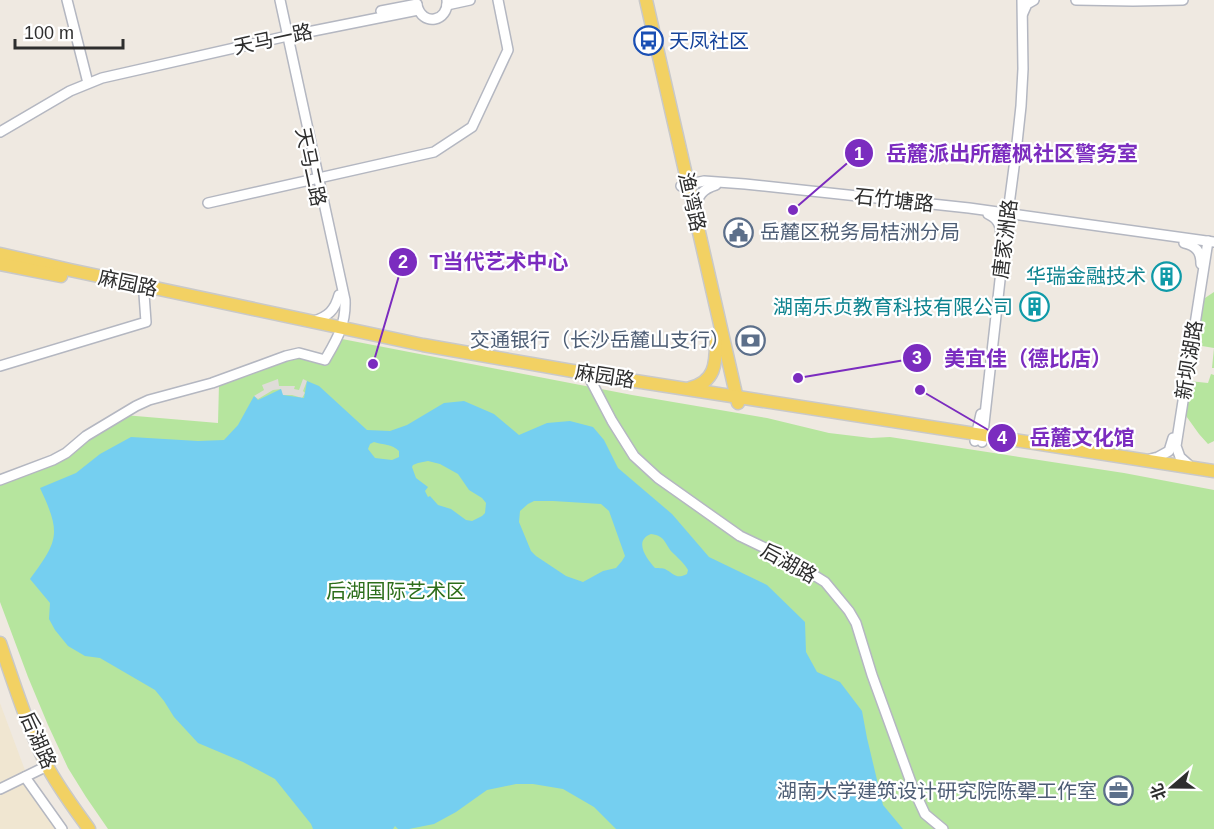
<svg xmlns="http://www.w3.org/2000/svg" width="1214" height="829" font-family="Helvetica,'Noto Sans SC',sans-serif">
<rect width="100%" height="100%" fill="#efe9e1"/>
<polygon fill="#f0e6d1" points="0,703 26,773 66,829 0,829"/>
<g fill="#b6e59e">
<polygon points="1214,292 1214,368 1212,368 1214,348 1196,345 1202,300"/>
<polygon points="342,339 632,395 767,418 829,433 871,438 890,437 1124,473 1214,490 1214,829 108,829 86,797 68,768 48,725 28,677 0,602 0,482 88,439 124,415 218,423 219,384 298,356 325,364"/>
<polygon points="1211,374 1214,375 1214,441 1208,444 1199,434 1184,413 1189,381 1208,383"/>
</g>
<polygon fill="#dfdcd8" points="278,379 279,386 295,386 294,389 299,390 303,379 307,381 303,391 305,393 302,398 292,395 282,395 281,389 273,390 258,399 254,396 264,390 262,385"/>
<path fill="#75cff0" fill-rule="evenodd" d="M 307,381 L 319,386 L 367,430 L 390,431 L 407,425 L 444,403 L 464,401 L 494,414 L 519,435 L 547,423 L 570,421 L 593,427 L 604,440 L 618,468 L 672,514 L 709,557 L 767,585 L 805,622 L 806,652 L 817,672 L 840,682 L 862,711 L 867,738 L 883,805 L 903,829 L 616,829 L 594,807 L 563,789 L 533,784 L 516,784 L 487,790 L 456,812 L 434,824 L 409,829 L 398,829 L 395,826 L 393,829 L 313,829 L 311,824 L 275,779 L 243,762 L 198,743 L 174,717 L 164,701 L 155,690 L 100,658 L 85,656 L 68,646 L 55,630 L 49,619 L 50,603 L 30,579 C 59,540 61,533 40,488 L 76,473 L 100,454 L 131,437 L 198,441 L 224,440 L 238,425 L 254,396 L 258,400 L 281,389 L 283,395 L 304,398 ZM 374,442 C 383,445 392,444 399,451 L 399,457 L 392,460 L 375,458 L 368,449 L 370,444 ZM 428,461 L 440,464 L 458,474 L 469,490 L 482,498 L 486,503 L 485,513 L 482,516 L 472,521 L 466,520 L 451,509 L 438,505 L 430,496 L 428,497 L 425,491 L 428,487 L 416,478 L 412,467 L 413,465 L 418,463 ZM 534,501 L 553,501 L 601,504 L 609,511 L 625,556 L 622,561 L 616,568 L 603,571 L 583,582 L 566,576 L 536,556 L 531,551 L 519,522 L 520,511 L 528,504 ZM 651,534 C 667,536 664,545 674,554 C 679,559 684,563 688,570 L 687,574 C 676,580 673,573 665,569 C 664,568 656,568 655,568 C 647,559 633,541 651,534 Z"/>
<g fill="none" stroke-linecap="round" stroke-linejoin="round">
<defs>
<g id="minor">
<polyline points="67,0 88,83"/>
<polyline points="1076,0 1133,1 1183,0"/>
<path d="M 417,5 C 422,27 449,22 447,0"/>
<polyline points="447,5 470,0"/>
<polyline points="381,11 417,4"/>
<polyline points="1023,13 1027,4 1034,0"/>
<polyline points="0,132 70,91 102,78 283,37 418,10"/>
<polyline points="681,186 704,181 745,184 969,208 1214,242"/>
<polyline points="208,203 434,152 472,127 508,50 498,0"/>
<path d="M 696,210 C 697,195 703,189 716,185"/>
<path d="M 988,214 C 998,219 1000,224 1001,234"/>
<path d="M 1184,243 C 1196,246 1201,251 1201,264"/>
<path d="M 313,321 C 328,317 335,310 339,295"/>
<polyline points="0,366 146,322 144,294"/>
<polyline points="590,374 591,381 612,421 634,456 658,478 740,536 788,559 825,582 849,611 856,623 872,675 913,788 925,814 943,829"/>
<polyline points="975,441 981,414"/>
<polyline points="982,442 1005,235 1016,152 1021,106 1023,69 1022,0"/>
<polyline points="1150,459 1158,457 1169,451 1173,438"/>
<polyline points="1190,466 1180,457 1176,446 1208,241"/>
<path d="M 0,480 L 53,460 L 66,453 L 86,436 L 136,406 L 149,400 L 212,383 L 286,356 L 299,353 L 325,360 C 337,339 346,325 345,300 L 280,0"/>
<polyline points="25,777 62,829"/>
<polyline points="0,789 43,768"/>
</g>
<g id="major">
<polyline points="646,0 738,403"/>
<polyline points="0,254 70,270 423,345 590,374 1214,471"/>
<polyline points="0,264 61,276"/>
<path d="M 690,388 C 715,382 716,364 716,342"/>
<path d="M 0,643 C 14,684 27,725 46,764 C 58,787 74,808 89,829"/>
</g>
</defs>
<use href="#minor" stroke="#b4b7c1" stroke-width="12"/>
<use href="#major" stroke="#c9c9c9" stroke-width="15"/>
<use href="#minor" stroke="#fff" stroke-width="9"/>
<use href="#major" stroke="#f2d163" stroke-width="12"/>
</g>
<defs>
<symbol id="bus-ring" viewBox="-11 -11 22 22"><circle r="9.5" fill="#fff" stroke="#1a4fb4" stroke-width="1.5"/><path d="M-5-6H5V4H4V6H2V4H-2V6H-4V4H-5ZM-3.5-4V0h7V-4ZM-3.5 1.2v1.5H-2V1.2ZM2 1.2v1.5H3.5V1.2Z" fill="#1a4fb4"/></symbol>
<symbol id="civic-ring" viewBox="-11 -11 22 22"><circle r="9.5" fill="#fff" stroke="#5c6f8a" stroke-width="1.5"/><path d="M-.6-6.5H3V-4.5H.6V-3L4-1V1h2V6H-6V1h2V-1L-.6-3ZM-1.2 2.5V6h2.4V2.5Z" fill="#5c6f8a"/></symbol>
<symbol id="building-ring" viewBox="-11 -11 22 22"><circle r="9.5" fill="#fff" stroke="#0f9aa8" stroke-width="1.5"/><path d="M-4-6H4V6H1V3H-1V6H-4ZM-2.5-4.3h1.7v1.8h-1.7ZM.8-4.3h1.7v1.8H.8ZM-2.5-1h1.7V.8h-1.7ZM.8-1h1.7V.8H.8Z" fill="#0f9aa8"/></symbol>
<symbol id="bank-ring" viewBox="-11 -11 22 22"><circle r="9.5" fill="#fff" stroke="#5c6f8a" stroke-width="1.5"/><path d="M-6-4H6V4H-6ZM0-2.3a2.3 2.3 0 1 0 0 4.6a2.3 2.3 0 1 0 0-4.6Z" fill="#5c6f8a"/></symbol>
<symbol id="office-ring" viewBox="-11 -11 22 22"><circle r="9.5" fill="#fff" stroke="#5c6f8a" stroke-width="1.5"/><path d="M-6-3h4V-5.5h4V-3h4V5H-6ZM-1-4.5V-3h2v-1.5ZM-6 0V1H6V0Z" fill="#5c6f8a"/></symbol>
</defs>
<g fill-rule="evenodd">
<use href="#bus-ring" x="632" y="24" width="33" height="33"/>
<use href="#civic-ring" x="722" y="216" width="33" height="33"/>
<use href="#building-ring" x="1150" y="260" width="33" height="33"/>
<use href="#building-ring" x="1018" y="290" width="33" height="33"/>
<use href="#bank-ring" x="734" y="324" width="33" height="33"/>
<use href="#office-ring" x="1102" y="774" width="33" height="33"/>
</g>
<g text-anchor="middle" stroke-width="4.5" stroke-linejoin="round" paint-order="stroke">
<g font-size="20" fill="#2e2e2e" stroke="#fff">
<text transform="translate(273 39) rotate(-12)" y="7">天马一路</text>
<text transform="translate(311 167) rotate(78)" y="7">天马二路</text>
<text transform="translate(894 200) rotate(6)" y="7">石竹塘路</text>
<text transform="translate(692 202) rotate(77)" y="7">渔湾路</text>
<text transform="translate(1005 239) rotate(-83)" y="7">唐家洲路</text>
<text transform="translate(128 283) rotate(12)" y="7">麻园路</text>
<text transform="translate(1189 360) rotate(-81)" y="7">新坝湖路</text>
<text transform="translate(605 376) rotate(9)" y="7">麻园路</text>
<text transform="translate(789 563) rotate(29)" y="7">后湖路</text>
<text transform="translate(38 740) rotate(66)" y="7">后湖路</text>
</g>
<g font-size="20" fill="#164399" stroke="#fff" text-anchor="start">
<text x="669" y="48">天凤社区</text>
</g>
<g font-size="20" fill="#4e5e75" stroke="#fff" text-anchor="end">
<text x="760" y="239" text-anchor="start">岳麓区税务局桔洲分局</text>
<text x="730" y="347">交通银行（长沙岳麓山支行）</text>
<text x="1097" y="798">湖南大学建筑设计研究院陈翚工作室</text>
</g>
<g font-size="20" fill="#0d838f" stroke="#fff" text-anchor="end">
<text x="1146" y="283">华瑞金融技术</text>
<text x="1013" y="314">湖南乐贞教育科技有限公司</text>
</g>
<g font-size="20" fill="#2c6e1b" stroke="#fff">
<text x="396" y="598">后湖国际艺术区</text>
</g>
</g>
<path fill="none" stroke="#7b2cbf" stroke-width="2" d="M793 210L859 153M373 364L403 262M798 378L917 358M920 390L1002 438"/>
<g fill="#7b2cbf" stroke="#fff" stroke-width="2">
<circle cx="793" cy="210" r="6"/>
<circle cx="373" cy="364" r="6"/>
<circle cx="798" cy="378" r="6"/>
<circle cx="920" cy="390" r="6"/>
<circle cx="859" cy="153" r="15"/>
<circle cx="403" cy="262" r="15"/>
<circle cx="917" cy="358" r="15"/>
<circle cx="1002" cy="438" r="15"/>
</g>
<g font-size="18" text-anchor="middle" font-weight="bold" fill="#fff">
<text x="859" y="160">1</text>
<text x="403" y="268">2</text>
<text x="917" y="364">3</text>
<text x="1002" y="444">4</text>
</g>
<g font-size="21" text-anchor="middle" font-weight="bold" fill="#7b2cbf" stroke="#fff" stroke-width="4.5" stroke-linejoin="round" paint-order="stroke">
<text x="1012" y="161">岳麓派出所麓枫社区警务室</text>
<text x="499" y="269">T当代艺术中心</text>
<text x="1028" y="366">美宜佳（德比店）</text>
<text x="1082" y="445">岳麓文化馆</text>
</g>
<g transform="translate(1172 787) rotate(250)" stroke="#ffffff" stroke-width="4.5" paint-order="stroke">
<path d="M0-4.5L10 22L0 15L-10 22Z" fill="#2e2e2e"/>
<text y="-9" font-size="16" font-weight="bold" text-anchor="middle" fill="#2e2e2e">北</text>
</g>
<path d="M15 39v9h108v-9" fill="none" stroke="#2e2e2e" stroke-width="3"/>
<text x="24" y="39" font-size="18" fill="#2e2e2e" stroke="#ffffff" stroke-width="4.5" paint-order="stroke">100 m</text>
</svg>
